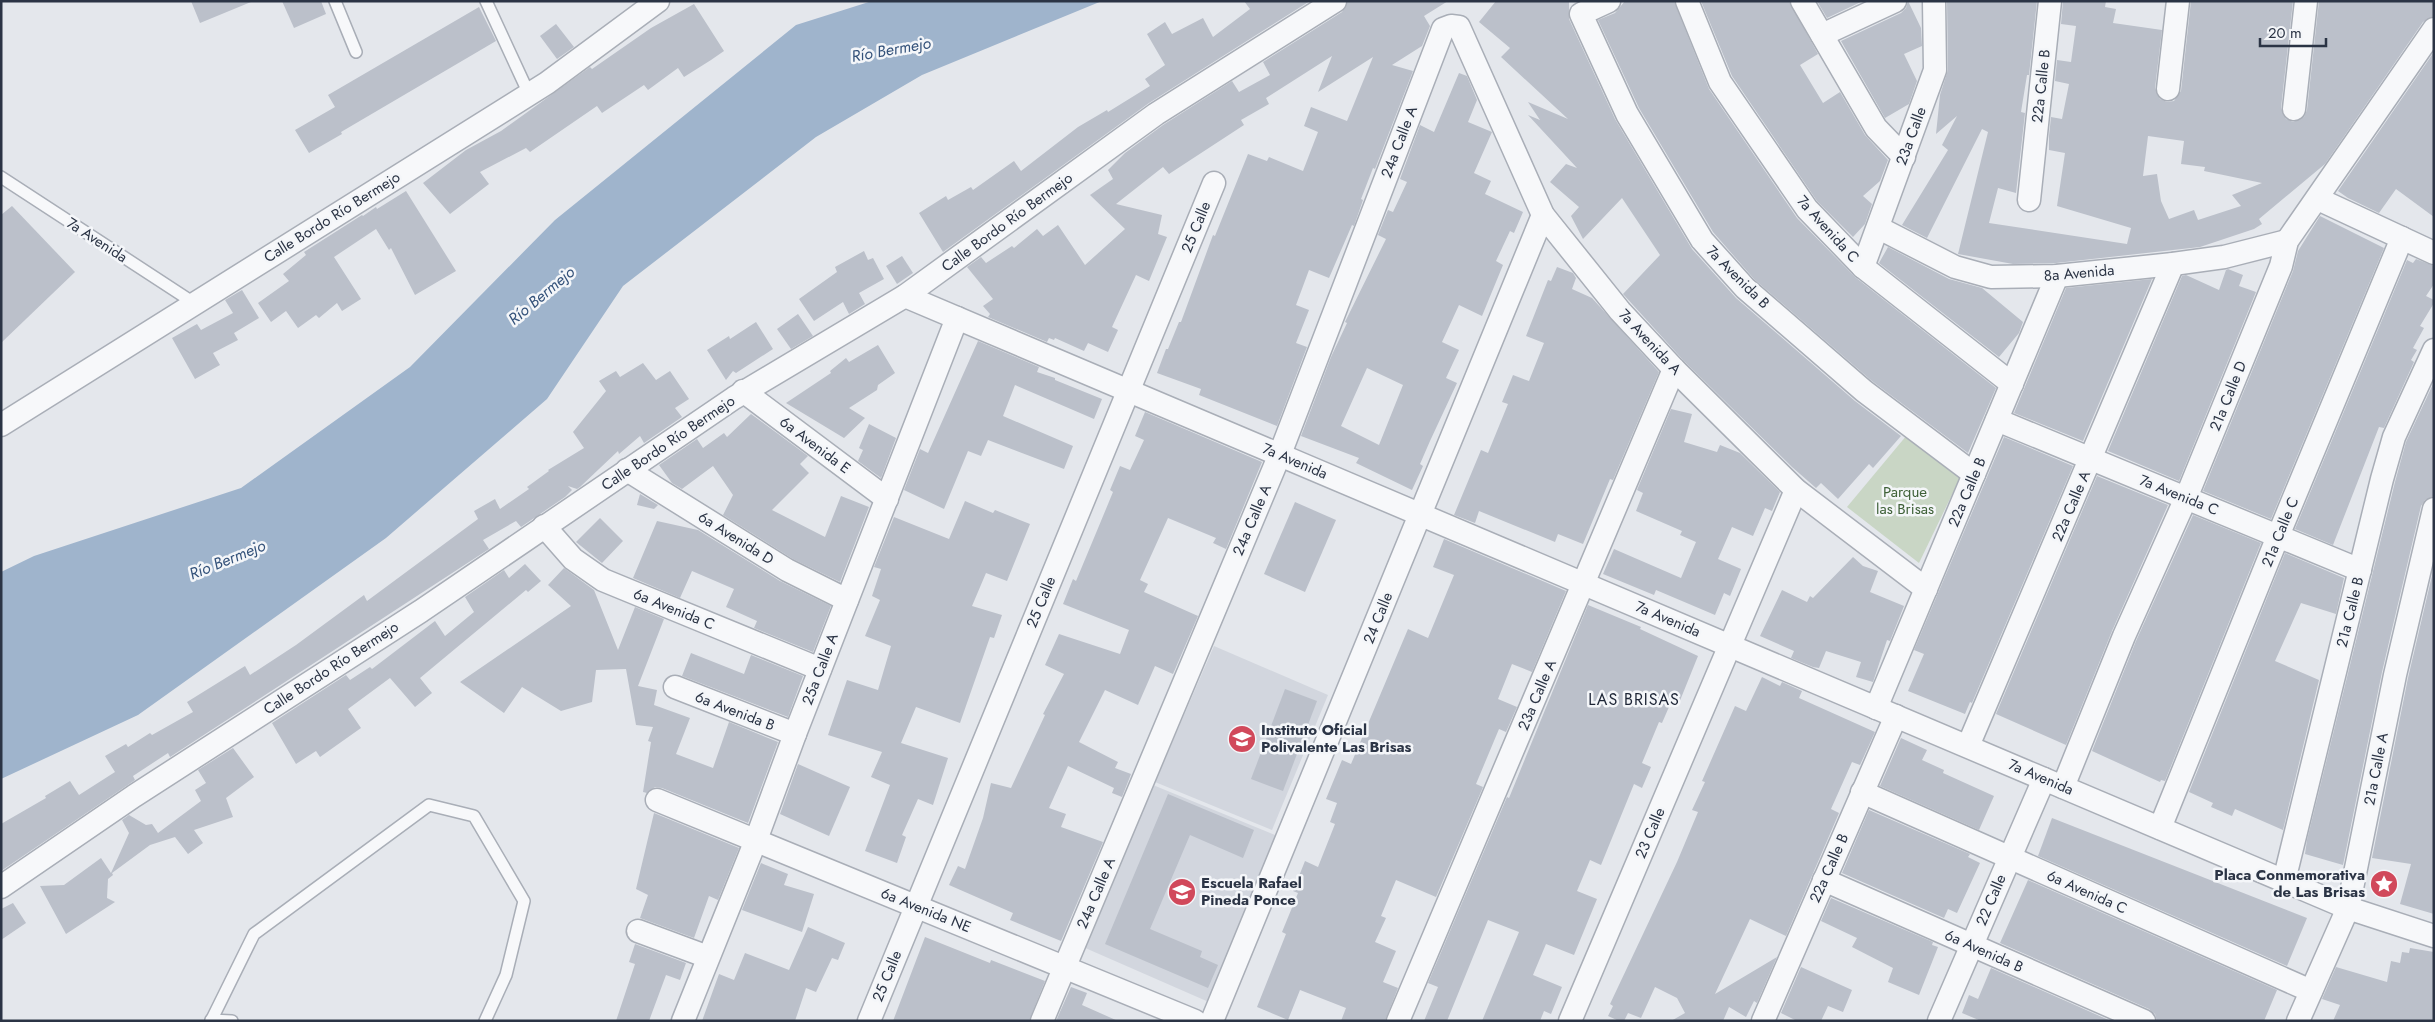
<svg xmlns="http://www.w3.org/2000/svg" width="2435" height="1022" font-family="Jost,sans-serif">
<rect width="100%" height="100%" fill="#e4e7ec"/>
<g fill="#d2d6de">
<polygon points="1214,646 1328,695 1272,830 1155,782"/>
<polygon points="1153,785 1280,837 1211,1003 1083,947"/>
</g>
<polygon fill="#c9d6c5" points="1907,435 1961,476 1919,563 1847,507"/>
<polygon fill="#9fb4cc" points="872,1 1102,1 922,75 816,137 623,286 547,399 386,538 138,715 1,779 1,572 34,556 241,488 410,367 555,220 796,25"/>
<g fill="#bbc0ca" fill-rule="evenodd">
<polygon points="191,1 251,1 251,2 200,23"/>
<polygon points="282,1 321,1 326,14 294,28"/>
<polygon points="1244,1 1310,1 1149,103 943,252 919,213 946,196 948,200 971,187 973,190 1014,161 1021,171 1078,127 1107,110 1108,112 1150,86 1145,79 1165,65 1147,34 1165,22 1172,34 1203,18 1213,37 1250,9"/>
<polygon points="1348,1 1448,1 1424,16 1430,26 1422,46 1392,65 1413,71 1375,169 1373,168 1361,199 1363,200 1354,226 1352,225 1329,278 1309,270 1296,305 1309,310 1296,343 1307,347 1277,426 1199,395 1201,389 1157,373 1166,349 1168,349 1179,322 1181,322 1213,235 1215,236 1248,154 1267,161 1269,157 1303,171 1318,132 1304,126 1311,107 1347,121 1373,57 1318,92 1332,56 1266,98 1269,104 1241,120 1244,125 1169,174 1163,167 1116,204 1162,215 1158,234 1167,237 1149,281 1136,275 1112,327 1118,330 1108,352 1088,343 1084,351 1055,338 1054,340 1049,338 1047,342 988,317 990,314 983,306 993,299 967,267 981,257 986,263 1012,246 1014,248 1037,229 1043,236 1058,225 1085,265 1125,229 1090,195 1113,179 1108,170 1125,153 1163,125 1232,81 1239,92 1270,75 1263,62 1342,12"/>
<polygon points="1496,1 1569,1 1569,19 1615,119 1692,249 1736,298 1855,401 1901,436 1873,468 1869,464 1838,499 1821,483 1816,488 1792,467 1683,360 1623,294 1660,255 1622,198 1583,239 1571,216 1579,207 1550,182 1566,164 1577,168 1528,115 1540,120 1528,102 1568,119 1501,57 1510,48 1479,22"/>
<polygon points="1625,1 1674,1 1709,89 1797,218 1855,277 1996,388 1968,453 1872,381 1754,279 1713,232 1639,108 1598,20 1615,13"/>
<polygon points="1701,1 1789,1 1818,54 1800,65 1823,103 1840,92 1865,135 1888,160 1880,181 1863,196 1872,204 1865,224 1853,237 1817,201 1732,76"/>
<polygon points="1817,1 1863,1 1827,18"/>
<polygon points="1908,1 1921,28 1922,46 1904,54 1917,81 1909,104 1885,118 1841,41 1901,13 1906,8"/>
<path d="M 1947,1 L 2037,1 L 2029,75 L 2027,75 L 2021,112 L 2025,113 L 2016,193 L 1998,188 L 1989,223 L 2127,244 L 2131,228 L 2057,206 L 2065,153 L 2049,150 L 2049,136 L 2051,117 L 2062,119 L 2069,84 L 2055,81 L 2057,60 L 2071,62 L 2076,26 L 2061,24 L 2063,1 L 2106,1 L 2105,7 L 2116,9 L 2113,23 L 2162,30 L 2155,88 L 2160,99 L 2167,102 L 2174,101 L 2181,91 L 2191,1 L 2293,1 L 2281,108 L 2286,119 L 2293,122 L 2304,117 L 2307,110 L 2319,1 L 2434,1 L 2434,16 L 2423,22 L 2325,164 L 2259,219 L 2262,224 L 2254,229 L 2200,247 L 2056,263 L 2013,264 L 1958,254 L 1988,132 L 1982,129 L 1927,238 L 1902,225 L 1948,150 L 1942,145 L 1957,116 L 1936,134 L 1940,95 L 1948,70 ZM 2148,136 L 2184,141 L 2181,164 L 2205,167 L 2204,171 L 2262,183 L 2232,195 L 2241,206 L 2198,220 L 2194,210 L 2169,219 L 2161,201 L 2157,174 L 2143,176 Z"/>
<polygon points="694,4 724,51 711,60 684,77 678,68 648,90 644,85 602,113 597,106 530,152 526,148 480,172 489,184 450,214 423,183 466,150 501,131 590,67 592,69 651,28"/>
<polygon points="479,7 496,41 341,132 342,134 309,153 295,130 335,107 328,95"/>
<polygon points="556,24 574,47 557,59 540,36"/>
<polygon points="2434,52 2434,217 2396,189 2379,213 2348,198 2338,191"/>
<path d="M 1459,73 L 1467,76 L 1477,100 L 1468,122 L 1492,132 L 1474,173 L 1491,181 L 1485,194 L 1523,212 L 1514,233 L 1510,231 L 1496,261 L 1503,265 L 1482,316 L 1459,305 L 1442,342 L 1459,350 L 1446,378 L 1457,383 L 1430,441 L 1420,464 L 1423,466 L 1412,490 L 1356,463 L 1359,458 L 1301,436 L 1331,357 L 1347,323 L 1345,322 L 1386,239 L 1378,235 L 1388,210 L 1393,212 L 1407,182 L 1400,179 L 1420,125 L 1434,132 ZM 1367,368 L 1403,385 L 1379,445 L 1341,426 Z"/>
<polygon points="406,191 456,271 415,295 391,248 389,250 376,229 334,257 361,299 342,311 337,303 319,318 316,315 298,328 286,311 271,322 258,303 289,281 283,274 306,255 304,252 362,215 363,216 376,207 377,209"/>
<polygon points="12,206 75,272 1,343 1,215"/>
<polygon points="2320,216 2384,248 2271,519 2203,491 2293,271 2298,251"/>
<polygon points="1888,247 1949,279 1982,288 2023,322 2019,333 1999,357 1879,263"/>
<polygon points="864,251 868,260 873,258 884,279 859,293 865,304 849,314 843,302 814,321 799,299 837,272 835,267"/>
<polygon points="902,256 913,273 897,284 886,266"/>
<polygon points="2416,259 2434,266 2434,284 2426,296 2434,300 2434,303 2420,326 2424,328 2413,348 2417,350 2411,360 2414,362 2384,428 2379,427 2333,545 2295,529 2407,260 2413,263"/>
<polygon points="1557,267 1573,273 1576,278 1572,289 1592,298 1659,372 1613,480 1610,479 1583,544 1558,534 1555,542 1479,511 1475,523 1454,515 1481,450 1488,453 1508,404 1502,402 1513,375 1529,381 1544,343 1526,336 1548,280 1551,281"/>
<polygon points="2228,269 2243,275 2239,286 2256,292 2179,481 2108,451 2182,276 2186,275 2219,290 2226,270"/>
<polygon points="2152,279 2083,441 2014,413 2066,288"/>
<polygon points="242,290 259,318 234,333 238,340 213,353 220,365 195,379 172,338 197,324 201,330 233,313 225,300"/>
<polygon points="798,314 813,336 791,349 777,329"/>
<polygon points="756,322 773,349 736,373 733,371 726,380 707,350 729,336 730,339"/>
<polygon points="978,341 1039,367 1037,372 1055,378 1055,380 1102,399 1094,419 1015,385 1003,416 1073,446 1064,469 988,440 981,456 968,451 944,509 904,490 920,449 928,453"/>
<polygon points="878,345 895,373 878,385 877,390 849,408 865,418 844,438 786,403 831,373 830,371 846,358 849,362"/>
<polygon points="643,363 656,380 670,371 689,399 675,408 682,417 644,443 640,436 619,454 618,451 580,487 577,489 568,486 572,490 565,497 521,527 516,521 483,540 489,549 170,757 168,753 133,776 135,780 1,871 1,824 46,798 45,796 70,781 79,795 115,772 105,756 126,744 128,747 150,733 152,735 193,712 187,702 245,666 250,675 296,645 364,595 367,601 478,519 474,511 495,499 500,509 529,489 527,487 549,471 548,470 584,448 573,432 606,391 599,381 616,371 620,377"/>
<polygon points="2434,382 2434,496 2425,500 2421,506 2382,672 2343,865 2305,854 2307,840 2395,482 2406,442"/>
<polygon points="1671,409 1692,414 1684,442 1717,452 1720,445 1740,453 1780,492 1772,511 1765,508 1753,536 1732,527 1718,559 1741,569 1730,596 1724,593 1715,615 1656,590 1654,595 1603,574 1614,549 1681,578 1696,542 1680,535 1682,531 1636,511 1643,493 1637,490"/>
<polygon points="1145,412 1262,462 1226,549 1213,543 1216,538 1168,518 1140,580 1148,584 1144,592 1198,616 1173,674 1155,666 1138,705 1105,690 1079,742 1118,762 1115,768 1131,774 1122,797 1112,793 1114,788 1068,766 1049,808 1066,814 1061,827 1103,842 1061,941 1010,920 1013,913 949,885 958,866 965,869 983,818 991,783 1011,788 1045,715 1043,714 1064,674 1045,665 1059,634 1120,654 1129,630 1063,604 1073,579 1076,581 1101,521 1113,492 1110,490 1120,466 1130,470 1144,440 1135,436"/>
<polygon points="751,414 808,456 800,464 809,473 772,510 825,537 841,496 869,507 840,582 793,559 723,515 733,495 713,466 682,489 672,483 659,465 697,439 703,448 724,433 727,437"/>
<polygon points="869,424 896,438 881,478 858,461 863,450 859,448"/>
<polygon points="2004,437 2073,466 1972,703 1970,702 1965,714 1908,691 1924,654 1914,650"/>
<polygon points="2097,476 2168,505 2112,631 2066,745 1996,714"/>
<polygon points="640,494 658,505 654,509 637,505"/>
<polygon points="965,501 993,513 995,510 1030,524 1007,581 986,573 972,606 1002,615 994,638 990,637 960,723 916,707 901,743 948,758 933,805 918,799 902,835 906,837 897,863 865,851 890,785 871,777 882,752 828,735 847,680 878,690 891,646 865,636 880,600 872,596 881,569 874,567 894,517 949,539"/>
<polygon points="1295,502 1336,520 1305,592 1264,574"/>
<polygon points="2193,515 2261,543 2165,781 2161,780 2160,782 2092,751 2136,641"/>
<polygon points="600,518 623,541 602,563 576,542"/>
<polygon points="657,521 698,530 780,581 831,606 813,652 754,628 757,621 726,607 734,589 692,571 680,598 633,578"/>
<polygon points="1444,539 1566,591 1532,672 1512,664 1498,699 1517,707 1506,732 1499,729 1476,784 1483,787 1436,897 1396,880 1381,916 1386,918 1375,942 1396,951 1383,982 1398,988 1385,1021 1341,1021 1346,1008 1300,990 1288,1020 1257,1007 1286,934 1282,932 1298,893 1293,891 1305,861 1318,867 1335,824 1330,822 1337,803 1326,799 1342,760 1351,764 1408,629 1428,638 1454,575 1433,567"/>
<polygon points="2285,553 2344,578 2336,614 2301,603 2275,661 2319,680 2283,830 2235,809 2232,816 2211,807 2213,803 2189,792"/>
<polygon points="1853,557 1863,566 1878,571 1870,592 1904,606 1890,641 1887,640 1873,682 1856,677 1861,662 1826,651 1819,668 1813,667 1791,658 1794,651 1760,636 1782,590 1807,602 1810,596 1813,598"/>
<polygon points="525,564 541,581 528,592 526,590 420,678 432,693 415,707 390,678 348,709 361,728 320,757 316,751 296,764 272,723 346,675 350,680 370,667 372,669 435,621 445,636 474,612 465,597 504,570 509,578"/>
<polygon points="2434,567 2434,914 2400,904 2411,864 2372,858 2408,678"/>
<polygon points="564,568 594,590 618,650 635,607 664,619 638,686 657,690 654,705 690,718 676,754 713,768 729,722 778,742 748,823 662,788 655,787 647,793 643,792 651,742 648,741 653,727 636,725 626,669 596,670 592,702 561,711 522,687 504,713 460,682 571,606 548,585"/>
<polygon points="1588,605 1641,627 1640,629 1698,656 1679,703 1672,700 1662,723 1659,722 1642,763 1651,767 1642,788 1634,784 1601,865 1590,860 1577,891 1597,899 1574,955 1546,944 1533,975 1562,987 1551,1014 1544,1011 1540,1021 1482,1021 1519,932 1488,920 1447,1021 1424,1021 1438,987 1428,983 1507,797 1509,798"/>
<polygon points="691,653 744,674 751,655 803,676 788,717 682,676"/>
<polygon points="1762,677 1780,686 1782,682 1802,691 1799,698 1875,732 1860,765 1852,762 1831,809 1839,813 1786,936 1750,919 1715,994 1777,957 1757,1003 1754,1001 1746,1017 1729,1007 1723,1021 1671,1021 1685,1013 1677,998 1655,987 1641,1018 1628,1013 1624,1021 1619,1021 1608,1016 1613,1006 1610,1004 1677,862 1698,812 1692,810 1705,782 1702,781 1735,706 1746,711"/>
<polygon points="1285,689 1317,701 1283,791 1251,779"/>
<polygon points="1901,738 1927,750 1922,760 1944,770 1943,773 1994,796 1979,830 1880,786"/>
<polygon points="233,748 254,777 226,798 233,817 194,830 203,843 188,854 175,837 150,845 112,873 113,875 108,879 107,898 115,902 66,934 40,886 64,885 101,858 111,873 129,833 122,820 129,815 146,825 152,824 158,833 201,801 195,790 206,783 198,770"/>
<polygon points="798,764 850,787 829,836 780,814"/>
<polygon points="1168,794 1254,830 1243,858 1190,835 1150,929 1202,951 1200,957 1218,965 1208,988 1105,944"/>
<polygon points="1869,810 1970,854 1968,857 1980,863 1957,913 1948,909 1944,918 1842,873"/>
<polygon points="654,813 739,848 718,900 709,896 694,938 640,918 648,895 636,889"/>
<polygon points="2052,818 2307,918 2287,966 2038,856"/>
<polygon points="761,863 788,874 784,885 814,894 802,932 742,910"/>
<polygon points="2028,880 2277,990 2264,1021 2157,1021 2155,1014 2149,1009 2000,943"/>
<polygon points="1831,898 1933,942 1932,945 1938,947 1919,995 1888,982 1893,968 1852,947 1857,938 1821,921"/>
<polygon points="13,903 26,923 1,940 1,909"/>
<polygon points="808,927 845,943 838,960 832,958 816,992 806,988 795,1021 702,1021 719,974 734,980 745,953 789,970"/>
<polygon points="925,937 990,963 991,960 1045,981 1029,1021 893,1021"/>
<polygon points="635,944 686,963 680,980 666,975 649,1021 616,1021 635,964 629,962"/>
<polygon points="2410,948 2434,952 2434,1021 2333,1021 2340,1005 2322,999 2336,967 2387,982 2391,961 2400,963 2402,952 2409,953"/>
<polygon points="1801,967 1852,990 1843,1012 1828,1006 1821,1021 1797,1021 1781,1013"/>
<polygon points="1991,968 2111,1021 1981,1021 1962,1013 1969,995 1978,999"/>
<polygon points="1071,987 1087,993 1082,1005 1118,1021 1056,1021"/>
</g>
<g fill="none" stroke-linecap="round" stroke-linejoin="round">
<defs>
<g id="service">
<polyline points="335,1 356,52"/>
<polyline points="486,1 529,94"/>
<polyline points="1,177 194,303"/>
<polyline points="211,1020 232,1021"/>
<polyline points="211,1021 254,934 429,805 474,816 524,901 506,975 485,1021"/>
</g>
<g id="minor">
<polyline points="1609,1 1581,14 1627,114 1702,240 1745,288 1864,391 1974,474"/>
<polyline points="1687,1 1720,82 1807,209 1863,267 2012,384"/>
<polyline points="1802,1 1876,128 1904,157"/>
<polyline points="1822,35 1895,1"/>
<polyline points="2168,89 2178,1"/>
<polyline points="2294,109 2306,1"/>
<polyline points="2318,199 2434,253"/>
<polyline points="2029,200 2050,1"/>
<polyline points="1879,228 1955,267 1991,277 2057,276 2173,264 2224,257 2287,241"/>
<polyline points="1863,267 1935,70 1934,1"/>
<polyline points="905,296 2348,908 2434,936"/>
<polyline points="743,391 887,499"/>
<polyline points="1997,420 2360,570"/>
<polyline points="1,425 547,83 658,1"/>
<polyline points="627,470 787,570 847,600"/>
<polyline points="544,526 573,559 603,580 820,669"/>
<polyline points="675,687 795,734"/>
<polyline points="1876,708 2057,276"/>
<polyline points="1968,746 2173,264"/>
<polyline points="2063,787 2124,636 2186,498 2281,266 2287,241 2434,29"/>
<polyline points="1862,792 2311,991"/>
<polyline points="657,800 1195,1021"/>
<polyline points="2160,828 2278,536 2402,238"/>
<polyline points="1824,880 2144,1021"/>
<polyline points="2284,881 2382,479 2394,437 2434,350"/>
<polyline points="1,887 134,796 421,611 734,398 905,296 1156,114 1335,1"/>
<polyline points="638,931 708,957"/>
<polyline points="683,1021 756,840 795,734 957,318"/>
<polyline points="869,1021 1214,183"/>
<polyline points="1042,1021 1280,454 1443,29 1451,26 1459,27 1543,215 1620,311 1674,369 1796,490 1926,589"/>
<polyline points="1212,1021 1543,215"/>
<polyline points="1398,1021 1674,369"/>
<polyline points="1570,1021 1796,490"/>
<polyline points="1763,1021 1896,716"/>
<polyline points="1939,1021 2044,779"/>
<polyline points="2298,1021 2348,908 2395,675 2434,509"/>
</g>
</defs>
<use href="#service" stroke="#a9aeb7" stroke-width="14"/>
<use href="#minor" stroke="#a9aeb7" stroke-width="25"/>
<use href="#service" stroke="#f7f8fa" stroke-width="11"/>
<use href="#minor" stroke="#f7f8fa" stroke-width="22"/>
</g>
<defs>
<symbol id="school-disc" viewBox="-11 -11 22 22"><circle r="9.5" fill="#d1495b" stroke="#f4f6f9"/><path d="M0-5L7-2L0 1L-7-2ZM-4 1L0 2.5L4 1V4Q0 6-4 4Z" fill="#fff"/></symbol>
<symbol id="sight-disc" viewBox="-11 -11 22 22"><circle r="9.5" fill="#d1495b" stroke="#f4f6f9"/><path d="M0-6L1.8-2.2L6-1.7L2.9 1.2L3.7 5.4L0 3.3L-3.7 5.4L-2.9 1.2L-6-1.7L-1.8-2.2Z" fill="#fff"/></symbol>
</defs>
<g fill-rule="evenodd">
<use href="#school-disc" x="1226" y="723" width="32" height="32"/>
<use href="#sight-disc" x="2368" y="868" width="32" height="32"/>
<use href="#school-disc" x="1166" y="876" width="32" height="32"/>
</g>
<g text-anchor="middle" stroke-width="5" stroke-linejoin="round" paint-order="stroke">
<g font-size="15" fill="#2b3445" stroke="#f4f6f9">
<text transform="translate(2041 86) rotate(-84)" y="5">22a Calle B</text>
<text transform="translate(1911 136) rotate(-70)" y="5">23a Calle</text>
<text transform="translate(1399 142) rotate(-69)" y="5">24a Calle A</text>
<text transform="translate(332 217) rotate(-32)" y="5">Calle Bordo Río Bermejo</text>
<text transform="translate(1007 222) rotate(-36)" y="5">Calle Bordo Río Bermejo</text>
<text transform="translate(1196 227) rotate(-68)" y="5">25 Calle</text>
<text transform="translate(1828 229) rotate(48)" y="5">7a Avenida C</text>
<text transform="translate(97 240) rotate(33)" y="5">7a Avenida</text>
<text transform="translate(2079 273) rotate(-5)" y="5">8a Avenida</text>
<text transform="translate(1738 277) rotate(45)" y="5">7a Avenida B</text>
<text transform="translate(1650 342) rotate(47)" y="5">7a Avenida A</text>
<text transform="translate(2228 396) rotate(-68)" y="5">21a Calle D</text>
<text transform="translate(668 443) rotate(-34)" y="5">Calle Bordo Río Bermejo</text>
<text transform="translate(815 445) rotate(37)" y="5">6a Avenida E</text>
<text transform="translate(1295 461) rotate(23)" y="5">7a Avenida</text>
<text transform="translate(1967 492) rotate(-67)" y="5">22a Calle B</text>
<text transform="translate(2179 495) rotate(22)" y="5">7a Avenida C</text>
<text transform="translate(2071 506) rotate(-67)" y="5">22a Calle A</text>
<text transform="translate(1252 520) rotate(-67)" y="5">24a Calle A</text>
<text transform="translate(2280 532) rotate(-68)" y="5">21a Calle C</text>
<text transform="translate(736 538) rotate(32)" y="5">6a Avenida D</text>
<text transform="translate(1041 602) rotate(-68)" y="5">25 Calle</text>
<text transform="translate(674 609) rotate(22)" y="5">6a Avenida C</text>
<text transform="translate(2350 612) rotate(-76)" y="5">21a Calle B</text>
<text transform="translate(1378 618) rotate(-68)" y="5">24 Calle</text>
<text transform="translate(1668 619) rotate(23)" y="5">7a Avenida</text>
<text transform="translate(331 668) rotate(-33)" y="5">Calle Bordo Río Bermejo</text>
<text transform="translate(820 669) rotate(-69)" y="5">25a Calle A</text>
<text transform="translate(1537 695) rotate(-67)" y="5">23a Calle A</text>
<text transform="translate(735 711) rotate(21)" y="5">6a Avenida B</text>
<text transform="translate(2376 769) rotate(-79)" y="5">21a Calle A</text>
<text transform="translate(2041 777) rotate(23)" y="5">7a Avenida</text>
<text transform="translate(1650 833) rotate(-67)" y="5">23 Calle</text>
<text transform="translate(1829 868) rotate(-66)" y="5">22a Calle B</text>
<text transform="translate(2087 892) rotate(24)" y="5">6a Avenida C</text>
<text transform="translate(1096 893) rotate(-67)" y="5">24a Calle A</text>
<text transform="translate(1991 900) rotate(-67)" y="5">22 Calle</text>
<text transform="translate(926 910) rotate(22)" y="5">6a Avenida NE</text>
<text transform="translate(1984 951) rotate(24)" y="5">6a Avenida B</text>
<text transform="translate(887 976) rotate(-68)" y="5">25 Calle</text>
</g>
<g font-size="15" fill="#3f6138" stroke="#f4f6f9">
<text x="1905" y="497">Parque<tspan x="1905" dy="17">las Brisas</tspan></text>
</g>
<g font-size="15" font-weight="bold" fill="#2b3445" stroke="#f4f6f9" text-anchor="start">
<text x="1261" y="735">Instituto Oficial<tspan x="1261" dy="17">Polivalente Las Brisas</tspan></text>
<text x="2365" y="880" text-anchor="end">Placa Conmemorativa<tspan x="2365" dy="17">de Las Brisas</tspan></text>
<text x="1201" y="888">Escuela Rafael<tspan x="1201" dy="17">Pineda Ponce</tspan></text>
</g>
<g font-size="16" font-style="italic" fill="#34527a" stroke="#f4f6f9">
<text transform="translate(891 49) rotate(-10)" y="6">Río Bermejo</text>
<text transform="translate(541 295) rotate(-40)" y="6">Río Bermejo</text>
<text transform="translate(227 559) rotate(-22)" y="6">Río Bermejo</text>
</g>
<g font-size="16" letter-spacing="1" fill="#1d2536" stroke="#f4f6f9">
<text x="1634" y="705">LAS BRISAS</text>
</g>
</g>
<rect width="2435" height="1022" fill="none" stroke="#2b3445" stroke-width="5"/>
<path d="M2260 38v8h66v-8" fill="none" stroke="#2b3445" stroke-width="2.5"/>
<text x="2268" y="38" font-size="15" fill="#2b3445" stroke="#f4f6f9" stroke-width="4" paint-order="stroke">20 m</text>
</svg>
